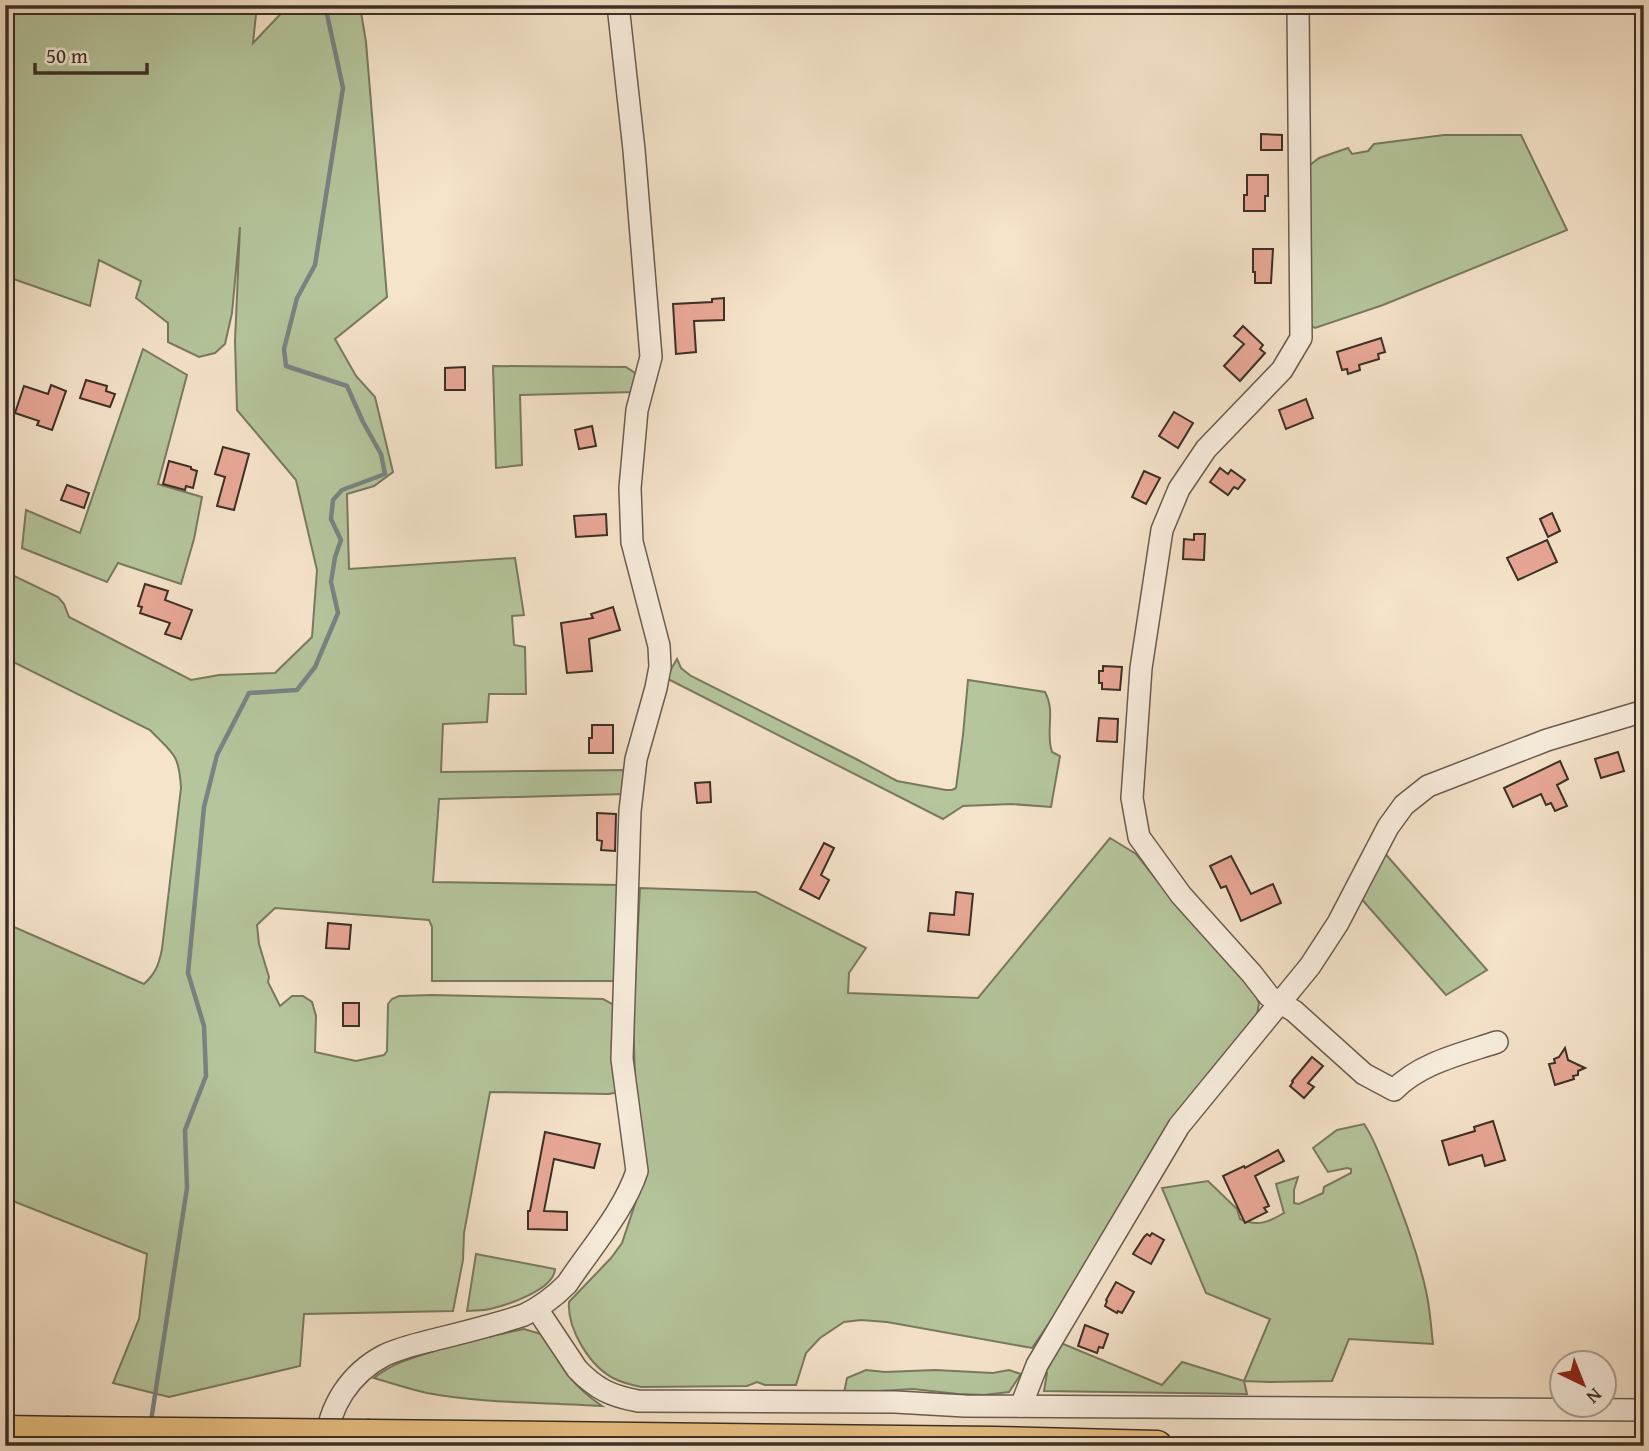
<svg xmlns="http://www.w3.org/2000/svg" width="1649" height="1451" font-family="'Gentium Book Plus',serif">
<rect width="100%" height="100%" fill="#f5e3ca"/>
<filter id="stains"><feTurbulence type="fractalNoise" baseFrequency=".00286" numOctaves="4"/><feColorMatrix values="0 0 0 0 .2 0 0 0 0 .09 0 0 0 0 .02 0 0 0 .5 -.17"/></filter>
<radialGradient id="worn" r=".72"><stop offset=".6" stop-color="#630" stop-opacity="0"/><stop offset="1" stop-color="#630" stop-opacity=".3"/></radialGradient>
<g fill="#b5c59c" stroke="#787a60" stroke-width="2">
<path d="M 5,5 L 257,5 L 253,43 L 289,5 L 353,5 L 361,12 L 366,42 L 387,297 L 335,339 L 356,376 L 375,397 L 393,472 L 374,486 L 347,494 L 349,569 L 515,558 L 524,615 L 512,616 L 514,645 L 525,647 L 526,694 L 489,694 L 487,722 L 443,724 L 441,772 L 628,770 L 627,794 L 439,799 L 433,882 L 621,885 L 615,981 L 432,981 L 432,927 L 429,920 L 275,908 L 257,925 L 259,944 L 269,977 L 268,982 L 280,1006 L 292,996 L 303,996 L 312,1002 L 316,1016 L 315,1052 L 356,1061 L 384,1055 L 387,1051 L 388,1004 L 392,999 L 399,996 L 432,995 L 603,999 L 616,1006 L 618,1092 L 609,1094 L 490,1092 L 464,1233 L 463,1260 L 453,1311 L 304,1314 L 300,1366 L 169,1397 L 113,1383 L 139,1319 L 147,1254 L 13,1201 L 5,1224 L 5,923 L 144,984 C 156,973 159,964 162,949 L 181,788 C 179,753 173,754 150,730 L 5,658 L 5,493 L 14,497 L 8,564 L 9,571 L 14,576 L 58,597 L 64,604 L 69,617 L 191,680 L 219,675 L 275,673 L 312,637 L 317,570 L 296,480 L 237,410 L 235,341 L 240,227 L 232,313 L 225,344 L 215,353 L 199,357 L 168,342 L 168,323 L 136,298 L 141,281 L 99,260 L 90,306 L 5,276 Z"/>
<polygon points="1444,135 1521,135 1567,230 1383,305 1315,328 1307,324 1310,165 1319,158 1348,148 1352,154 1368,151 1374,144"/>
<polygon points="143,349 187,375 158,484 202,497 194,539 181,584 118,563 107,582 22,548 26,510 80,533"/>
<polygon points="493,366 626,367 638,375 633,392 520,395 522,465 496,468"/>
<path d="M 677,659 L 681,668 L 691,676 L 858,760 L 897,781 L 946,790 L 952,790 L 956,788 L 963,735 L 968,680 L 1045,692 C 1056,712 1045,732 1052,752 L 1060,756 L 1051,807 L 1011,804 L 963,806 L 943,819 L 666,678 Z"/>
<path d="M 1110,838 L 1136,854 L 1175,903 L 1254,991 L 1259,1003 L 1257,1015 C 1229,1050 1197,1087 1171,1124 C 1121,1197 1083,1277 1032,1348 L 887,1322 L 861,1320 L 844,1322 L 820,1338 L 806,1353 L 796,1385 L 765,1385 L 757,1382 L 747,1386 L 641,1387 C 632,1385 623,1383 615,1379 C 590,1367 567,1329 569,1302 L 611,1258 L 622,1243 L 639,1192 L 633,1018 L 640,888 L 756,892 L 866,948 L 849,973 L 848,993 L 978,998 Z"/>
<polygon points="1382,850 1487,970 1446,995 1358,895"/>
<path d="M 1364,1124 C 1374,1138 1380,1157 1387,1173 C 1402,1212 1417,1250 1426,1291 C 1430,1308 1431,1327 1433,1344 L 1349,1339 L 1332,1381 L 1269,1382 L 1244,1381 L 1247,1394 L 1044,1391 L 1047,1373 L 1044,1369 L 1061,1343 L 1162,1385 L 1182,1362 L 1244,1381 L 1270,1319 L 1206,1293 L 1162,1188 L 1208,1181 L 1237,1209 L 1240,1219 C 1258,1227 1269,1222 1284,1213 L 1276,1184 L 1298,1177 L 1294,1190 L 1294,1203 L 1299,1204 L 1323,1193 L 1324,1187 L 1351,1173 L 1351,1169 L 1347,1168 L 1328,1172 L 1313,1148 L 1337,1130 Z"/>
<path d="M 476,1254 L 555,1269 C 554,1290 507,1305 490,1309 C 482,1311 474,1310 467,1311 Z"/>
<path d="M 524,1329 L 544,1335 C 562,1368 570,1384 602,1406 C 544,1402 485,1404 427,1393 C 409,1389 391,1383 374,1378 C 390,1365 408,1359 428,1353 C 460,1343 491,1336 524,1329 Z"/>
<polygon points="866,1370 885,1372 935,1370 993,1373 1009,1370 1021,1374 1009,1392 984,1395 958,1394 913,1389 844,1393 847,1378"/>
</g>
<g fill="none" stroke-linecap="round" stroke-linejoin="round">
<polyline stroke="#798383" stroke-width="4.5" points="151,1421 187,1188 185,1130 206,1076 204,1026 188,973 204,807 217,755 249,693 297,690 315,667 338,613 331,582 335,557 341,540 331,519 333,500 342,490 385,474 381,454 363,422 347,386 286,366 284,349 297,298 315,265 343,88 325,5"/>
</g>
<g fill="#e9a897" stroke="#3b2f25" stroke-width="2">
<polygon points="1261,134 1282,135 1282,150 1261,150"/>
<polygon points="1247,175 1268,175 1268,196 1265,196 1265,211 1244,211 1244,195 1247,195"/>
<polygon points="1253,249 1273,249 1271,283 1255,283 1255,272 1253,272"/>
<polygon points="724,298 724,320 694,321 696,352 676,354 673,304 712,302 712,299"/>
<polygon points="1243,326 1263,345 1260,349 1265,353 1240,381 1224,366 1244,344 1234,336"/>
<polygon points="1381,338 1385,352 1378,354 1379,359 1359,365 1360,370 1348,374 1347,369 1342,370 1337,352"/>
<polygon points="465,367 465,390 445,390 445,368"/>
<polygon points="86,380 107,386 106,391 115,394 110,407 80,398"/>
<polygon points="51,385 66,391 52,430 37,425 39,421 15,413 24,386 48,394"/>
<polygon points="1306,399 1313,418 1286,429 1279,410"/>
<polygon points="1174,412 1193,423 1178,448 1159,436"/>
<polygon points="592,426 596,446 579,449 575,430"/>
<polygon points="223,447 249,454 234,510 217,506 225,477 215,474"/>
<polygon points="169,461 191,467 191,469 197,471 193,488 186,486 185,490 163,484"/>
<polygon points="1220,468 1228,474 1231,470 1245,480 1238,489 1234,487 1228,495 1210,482"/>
<polygon points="1144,471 1160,478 1146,504 1132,497"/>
<polygon points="67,485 89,493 84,508 61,500"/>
<polygon points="1552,513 1560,531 1548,537 1540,519"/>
<polygon points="606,514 607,535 576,537 574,516"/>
<polygon points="1194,534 1205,534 1204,560 1183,559 1184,539 1194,540"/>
<polygon points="1547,540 1557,562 1518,580 1507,558"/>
<polygon points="145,584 168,591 165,600 192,610 181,639 165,634 170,623 140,613 142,607 138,606"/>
<polygon points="613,607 620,630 589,639 592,671 567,673 561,623 593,618 591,614"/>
<polygon points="1103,666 1122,667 1120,690 1102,689 1102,683 1099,683 1099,671 1103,671"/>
<polygon points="1099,718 1118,719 1117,742 1097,741"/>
<polygon points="592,725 613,725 613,753 589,753 589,738 592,738"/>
<polygon points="1618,752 1624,771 1601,778 1595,759"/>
<polygon points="1560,761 1568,779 1557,785 1567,806 1555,811 1551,803 1546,805 1541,794 1513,807 1504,788"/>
<polygon points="710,782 711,802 697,803 695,783"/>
<polygon points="597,813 616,814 615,851 601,850 602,841 597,840"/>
<polygon points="824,843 834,848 821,875 829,880 819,899 800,889"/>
<polygon points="1231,856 1251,894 1273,884 1281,903 1241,921 1226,886 1221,888 1210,866"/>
<polygon points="956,892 973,894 969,935 928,931 930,913 954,915"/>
<polygon points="328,923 351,925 349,949 326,948"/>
<rect x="343" y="1003" width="16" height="23"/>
<polygon points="1565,1048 1568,1060 1585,1068 1578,1071 1578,1075 1573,1076 1574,1079 1555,1085 1549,1064 1555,1063 1554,1059 1559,1057"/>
<polygon points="1312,1057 1323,1066 1308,1083 1314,1087 1304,1098 1290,1086 1293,1082 1292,1081"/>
<polygon points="1493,1121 1505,1160 1485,1166 1482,1155 1449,1165 1442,1141 1475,1131 1474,1127"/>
<polygon points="545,1132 600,1144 594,1168 554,1159 544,1211 567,1212 567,1230 528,1229 528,1211 530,1211"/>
<polygon points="1278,1150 1284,1161 1255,1176 1269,1206 1264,1208 1267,1212 1245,1223 1223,1176 1244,1166 1245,1168"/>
<polygon points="1152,1233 1164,1240 1151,1264 1133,1254 1144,1237 1147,1234 1150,1236"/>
<polygon points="1116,1282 1134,1292 1122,1313 1118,1311 1117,1313 1105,1306 1107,1301 1106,1300"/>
<polygon points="1085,1325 1108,1334 1103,1348 1099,1347 1097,1353 1078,1346"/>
</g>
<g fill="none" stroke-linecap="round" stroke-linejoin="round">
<defs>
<g id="minor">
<path d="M 1298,5 L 1301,338 L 1282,370 L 1206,449 L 1179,489 L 1162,530 L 1141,668 L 1132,798 L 1139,837 L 1181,895 L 1252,974 L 1269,996 L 1294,1011 L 1364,1074 L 1394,1090 C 1420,1063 1461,1054 1497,1042"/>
<path d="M 537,1309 L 577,1369 C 596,1389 611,1396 638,1401 L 895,1402 L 965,1406 L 1644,1410"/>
<polyline points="1021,1406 1037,1365 1179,1126 1310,966 1338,923 1388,827 1404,805 1428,786 1547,740 1644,711"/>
<path d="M 326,1445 C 328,1407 350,1373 385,1355 C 402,1347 422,1343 441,1338 C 469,1331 497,1324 524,1315 C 541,1307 554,1297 567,1284 C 590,1249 624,1211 637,1171 L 622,1059 L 630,811 L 636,759 L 656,688 L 660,667 L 659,646 L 632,542 L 630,488 L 637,410 L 651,357 L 634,150 L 618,5"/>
</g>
<g id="highway">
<polyline points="5,1431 66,1432"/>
<polyline points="370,1435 994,1442 1157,1446"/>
</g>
</defs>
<use href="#minor" stroke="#6a5c4e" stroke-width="24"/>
<use href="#highway" stroke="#3b2f25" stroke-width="33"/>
<use href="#minor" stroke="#f8eddd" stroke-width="21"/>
<use href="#highway" stroke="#eac285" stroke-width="30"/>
<defs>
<polyline id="highway-bridge" points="66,1432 370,1435"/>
</defs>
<use href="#highway-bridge" stroke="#3b2f25" stroke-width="33" stroke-linecap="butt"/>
<use href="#highway-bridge" stroke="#eac285" stroke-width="30"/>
</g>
<rect width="1649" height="1451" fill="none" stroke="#f5e3ca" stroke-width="28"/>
<rect x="7" y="7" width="1635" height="1437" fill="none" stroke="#3b2f25" stroke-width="3.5"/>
<rect x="14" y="14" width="1621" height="1423" fill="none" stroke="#3b2f25" stroke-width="2"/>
<g transform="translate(1583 1384) rotate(137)"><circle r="33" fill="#f8eddd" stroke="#aca193" stroke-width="2"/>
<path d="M0-5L12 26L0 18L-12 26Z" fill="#8f2418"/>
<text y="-10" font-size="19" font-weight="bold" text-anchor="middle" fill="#3b2f25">N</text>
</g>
<path d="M35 63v10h112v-10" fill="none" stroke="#3b2f25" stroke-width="3.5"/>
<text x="46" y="63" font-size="21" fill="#3b2f25" stroke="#f8eddd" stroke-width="5" paint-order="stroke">50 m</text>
<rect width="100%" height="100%" filter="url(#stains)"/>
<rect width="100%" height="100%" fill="url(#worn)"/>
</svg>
